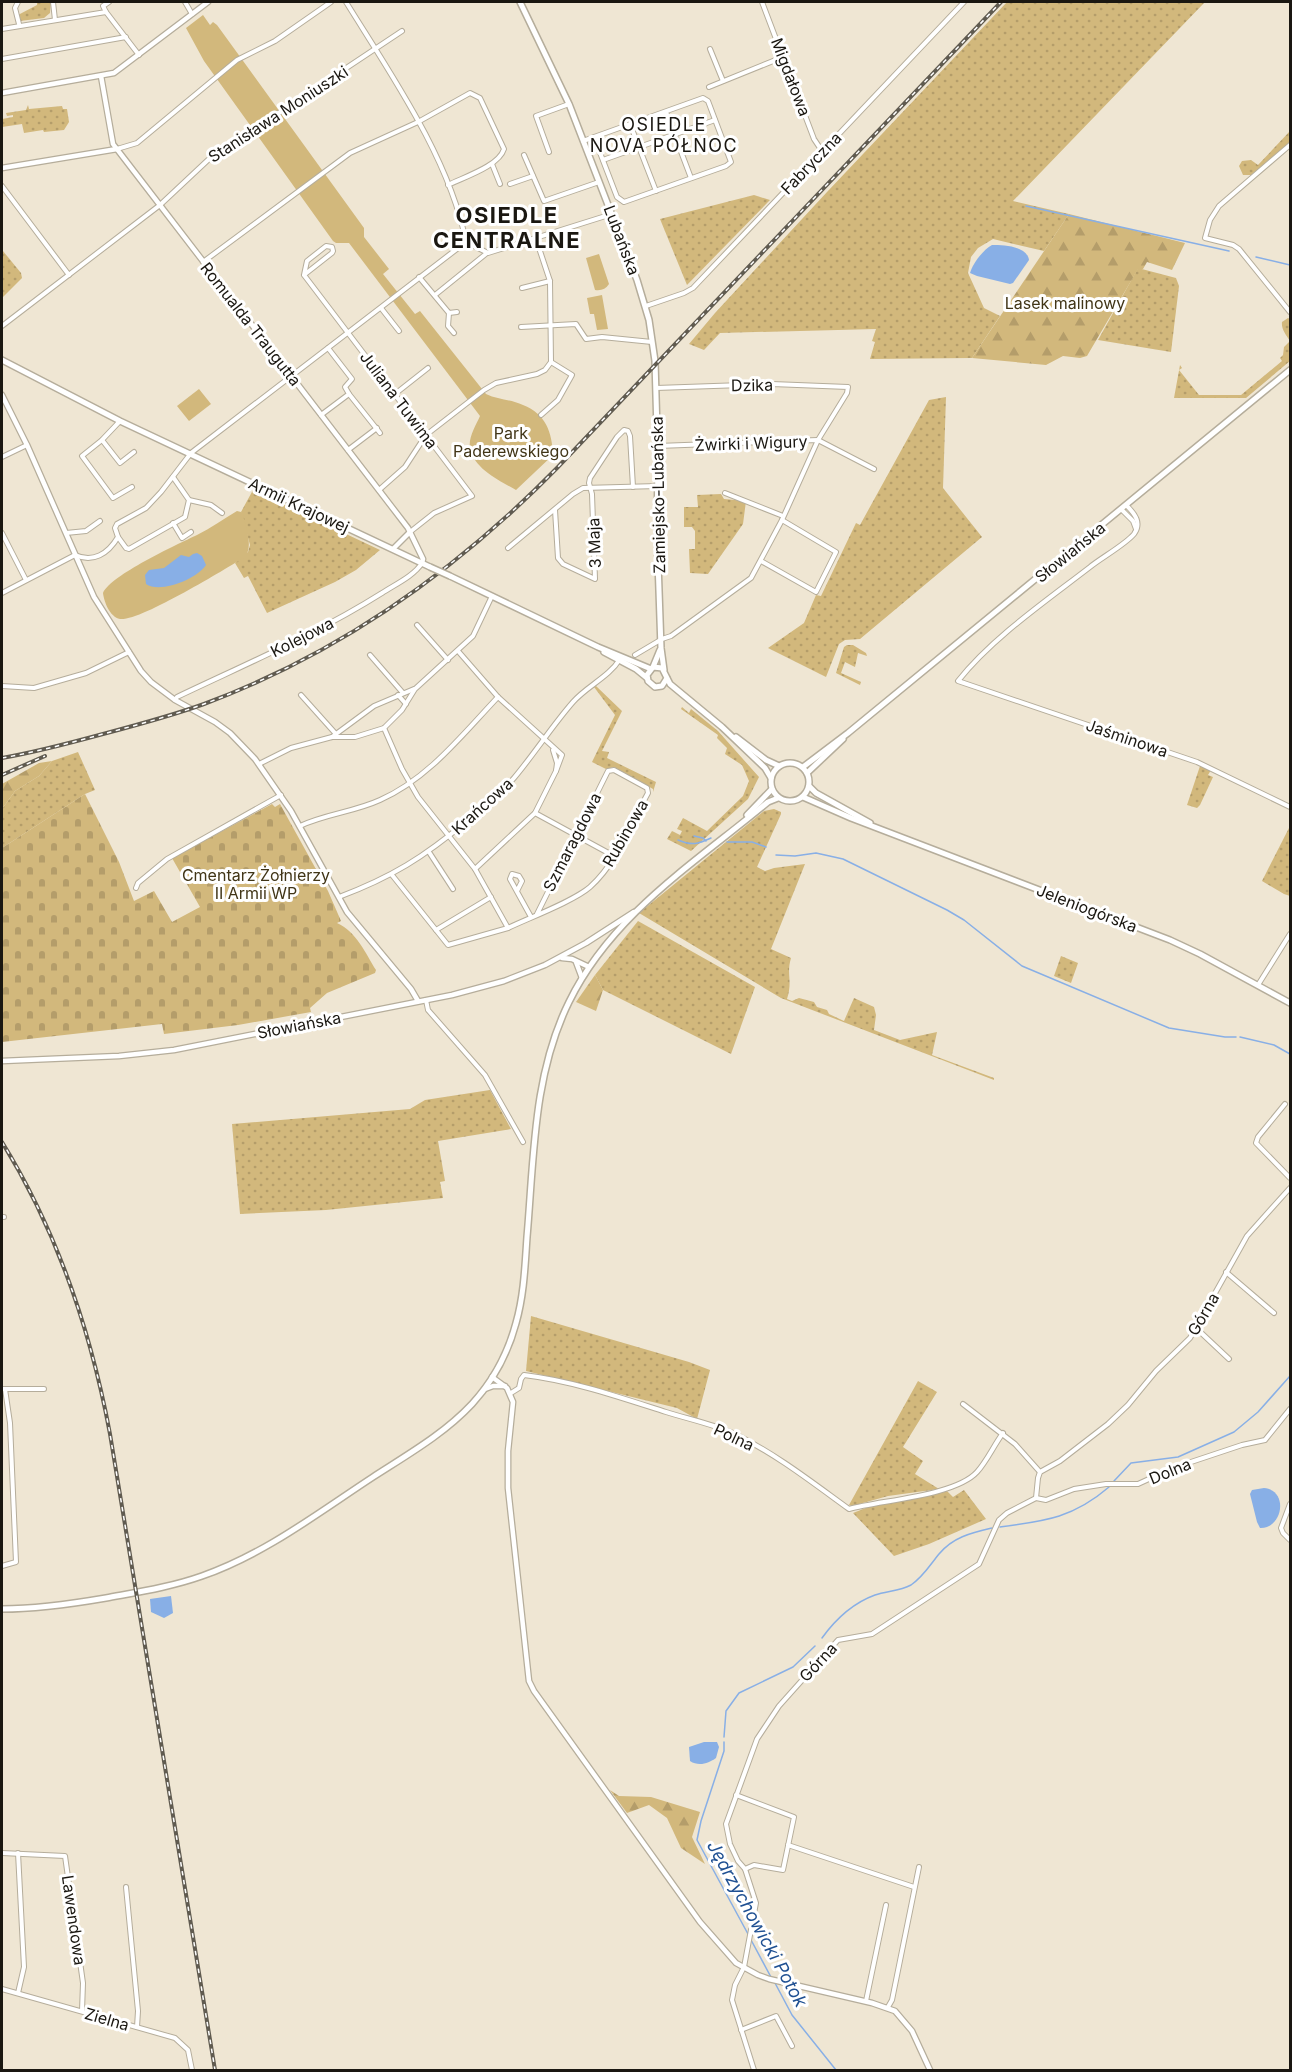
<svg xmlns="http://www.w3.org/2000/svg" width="1292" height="2072" font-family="Inter,sans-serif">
<defs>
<pattern id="grass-dots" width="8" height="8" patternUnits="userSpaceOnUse" patternTransform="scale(1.5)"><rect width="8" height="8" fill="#d2b87c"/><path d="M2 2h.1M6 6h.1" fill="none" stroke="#b49d6a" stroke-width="1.8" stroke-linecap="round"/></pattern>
<pattern id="forest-firs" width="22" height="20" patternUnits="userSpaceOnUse" patternTransform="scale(1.5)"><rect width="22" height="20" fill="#d2b87c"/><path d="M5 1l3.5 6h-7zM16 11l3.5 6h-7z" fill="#b49d6a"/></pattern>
<pattern id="cemetery-stones" width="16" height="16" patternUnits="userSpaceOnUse" patternTransform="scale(1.5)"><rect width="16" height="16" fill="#d2b87c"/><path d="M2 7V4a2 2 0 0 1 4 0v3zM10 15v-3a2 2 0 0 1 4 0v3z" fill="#b49d6a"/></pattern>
</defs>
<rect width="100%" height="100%" fill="#efe6d3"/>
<g fill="url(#grass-dots)">
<polygon points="37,2 51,2 50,13 44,18 20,21 18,15 37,5"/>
<polygon points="1007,2 1205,2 1013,201 1069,214 1044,251 993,239 978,248 971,257 968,273 984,308 1000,316 972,358 870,359 875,342 872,341 876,329 720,333 704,350 689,344 715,313 827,192"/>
<polygon points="28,105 29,109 62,106 63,109 67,109 69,122 64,130 44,132 43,130 24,133 22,124 2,127 2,119 13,117 13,115 7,116 6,113 26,110"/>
<polygon points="1290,131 1290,142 1251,175 1243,175 1239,166 1242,161 1251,160 1258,165"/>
<polygon points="754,195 770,200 687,285 660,219"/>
<polygon points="3,251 21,273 22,278 2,298"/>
<polygon points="1138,268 1176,278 1179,286 1171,352 1098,340"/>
<path d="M 1288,318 L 1290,319 L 1290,361 L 1246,398 L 1174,398 L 1180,365 L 1182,368 L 1179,370 L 1199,395 L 1241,395 L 1282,361 L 1280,358 L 1283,355 L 1284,347 L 1290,341 C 1286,335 1281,329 1282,322 Z"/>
<polygon points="946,397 943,488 982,537 860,639 845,640 839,644 826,677 768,648 804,623 816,595 821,596 856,523 860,525 929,400"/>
<polygon points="253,490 380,550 356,570 335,582 267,613 248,576 244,578 235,563 248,552 250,545 241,512"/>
<polygon points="721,494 724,499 746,501 743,524 708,574 690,573 689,549 695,549 695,531 692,527 684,527 684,507 698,507 697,495"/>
<polygon points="847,645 853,645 866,653 867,656 858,653 855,667 845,662 841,673 861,682 860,685 836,673 844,647"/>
<polygon points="596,686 622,711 602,751 609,752 607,758 656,782 653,792 653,789 614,767 606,769 592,762 615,715 594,687"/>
<polygon points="682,707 689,713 691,709 718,731 759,777 748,799 691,851 667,839 672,831 680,835 682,831 677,829 683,818 707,831 743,796 749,781 742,765 725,754 727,748 717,738 718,735 681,709"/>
<polygon points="78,752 95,790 85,794 2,848 2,809 15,791 39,776 52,761"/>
<polygon points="1197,764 1211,770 1208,775 1213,777 1200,805 1197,808 1187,805 1200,766"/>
<path d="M 774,809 L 781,812 L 781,814 L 757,867 L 765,871 L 774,868 L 805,864 L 771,949 L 791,958 C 786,975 793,980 787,999 L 792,1001 L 799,998 L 814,1002 L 817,1007 L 827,1010 L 829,1014 L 844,1021 L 854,998 L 874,1007 L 876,1015 L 874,1030 L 900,1040 L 937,1032 L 932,1055 L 994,1078 L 994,1080 L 781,998 L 639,913 L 764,811 Z"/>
<polygon points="1290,826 1290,896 1284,894 1262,881"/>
<polygon points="638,921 755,987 731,1054 603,990 595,975"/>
<polygon points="1061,956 1078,963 1071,983 1054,976"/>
<polygon points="490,1090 511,1129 438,1141 445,1181 440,1182 443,1198 326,1210 240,1214 232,1124 410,1109 425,1100"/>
<polygon points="531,1316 689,1362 710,1370 697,1419 677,1408 526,1371"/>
<polygon points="918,1381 937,1392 903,1447 923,1461 915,1474 939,1489 888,1496 852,1506 849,1505"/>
<polygon points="964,1490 986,1519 929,1544 894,1556 853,1513 876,1504 947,1491 953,1497"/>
</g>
<g fill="url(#forest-firs)">
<polygon points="1069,214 1185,243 1172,270 1147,262 1143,269 1138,269 1087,356 1080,358 1063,356 1046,365 972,358"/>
<polygon points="52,761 39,776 15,791 2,809 2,784 39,763"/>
<polygon points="595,975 603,990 596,1011 576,1002"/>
<polygon points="610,1790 619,1796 651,1797 700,1812 692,1837 705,1864 681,1848 667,1818 649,1805 627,1813"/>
</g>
<path fill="url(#cemetery-stones)" d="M 85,794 L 119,862 L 134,901 L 154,891 L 172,922 L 200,907 L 172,858 L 272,804 L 275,807 L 280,804 L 328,891 L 341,921 L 337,923 C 356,931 366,954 376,970 L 375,973 L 327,993 L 310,1008 L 311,1012 L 238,1025 L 164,1034 L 162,1024 L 2,1042 L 2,848 Z"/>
<g fill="#d2b87c">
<path d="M 203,15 L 210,25 L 213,22 L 217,25 L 364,228 L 364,237 L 389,269 L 383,274 L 415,314 L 420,311 L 486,394 C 498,400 511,399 523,405 C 546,414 552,432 553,455 L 516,490 C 500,481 474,469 470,448 C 468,438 476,425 480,416 L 349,243 L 336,243 L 333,241 L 204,61 L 186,28 Z"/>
<path d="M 599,254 L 609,284 C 606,289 601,291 595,290 L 586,258 Z"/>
<polygon points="602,295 608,329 597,330 594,314 590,314 587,298"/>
<polygon points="199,389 211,404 189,421 177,406"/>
<path d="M 237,511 L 241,512 L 243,514 C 245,527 254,546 245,557 C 225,569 139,622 120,619 C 110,617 104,602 103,593 C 111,575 176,545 197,535 C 211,528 223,519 237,511 Z"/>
</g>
<g fill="#88afe6">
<path d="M 992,245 C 1004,245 1027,246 1029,260 L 1013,283 L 1010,284 L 977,276 L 970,273 C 973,263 983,250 992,245 Z"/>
<path d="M 193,554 L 197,553 L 202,556 L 206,565 C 197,579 160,594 146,584 L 145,575 L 149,570 L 164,568 L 181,555 L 189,557 Z"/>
<path d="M 1264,1488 C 1289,1490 1283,1529 1260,1528 L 1257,1522 L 1250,1494 L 1252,1490 Z"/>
<polygon points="171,1596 173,1613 164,1618 151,1612 150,1599"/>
<path d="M 704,1742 L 717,1742 L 719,1747 L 716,1758 C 709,1763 699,1767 690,1761 L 689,1747 Z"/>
</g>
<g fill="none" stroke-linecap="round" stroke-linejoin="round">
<g stroke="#88afe6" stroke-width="1.5">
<polyline points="1026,206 1229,251"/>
<polyline points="1256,257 1290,265"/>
<polyline points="694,836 703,838 706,841"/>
<path d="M 678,840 C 692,846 698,844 711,838"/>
<polyline points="727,842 752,842 766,847"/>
<polyline points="776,855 795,856 816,853 843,859 947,910 964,920 1022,966 1169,1028 1225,1037 1236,1037"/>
<polyline points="1240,1037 1274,1045 1290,1054"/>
<polyline points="1114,1481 1131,1463 1178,1457 1234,1432 1258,1412 1290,1376"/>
<path d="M 1000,1527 C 1045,1521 1073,1518 1109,1487"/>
<path d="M 822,1638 C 835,1620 853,1603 875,1595 C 887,1591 900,1591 911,1585 C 923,1577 930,1565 939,1554 C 953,1537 971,1533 992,1528"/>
<polyline points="724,1737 726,1711 739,1693 793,1667 815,1646"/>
<polyline points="724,1742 724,1751 701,1821 697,1840 748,1934"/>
<polyline points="750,1938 772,1979"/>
<polyline points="775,1983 792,2015 836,2070"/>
</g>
<defs>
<g id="minor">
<polyline points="18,2 15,8 19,24"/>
<polyline points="53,2 55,20"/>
<polyline points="109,2 103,6 106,12 139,55"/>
<polyline points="185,2 192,14"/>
<path d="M 346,2 C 390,73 450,159 466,242"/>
<polyline points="762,2 814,139 822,151"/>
<polyline points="2,29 106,12"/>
<polyline points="710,49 723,81"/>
<polyline points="2,59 126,37"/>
<polyline points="709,87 783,57"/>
<polyline points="666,112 691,178"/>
<polyline points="630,124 656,191"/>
<polyline points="583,141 703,98 708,101 731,162 726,166 624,202 617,197 594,137"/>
<polyline points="1290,145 1219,206 1210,220 1205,238 1233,245 1239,249 1290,312"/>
<polyline points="117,149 137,143 237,60 275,41 331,2"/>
<polyline points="549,152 536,116 569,104"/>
<polyline points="524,155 544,201 599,182"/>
<polyline points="603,160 715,120"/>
<polyline points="492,164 500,184"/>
<polyline points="510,184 533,176"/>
<polyline points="2,186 69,275"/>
<path d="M 203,262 L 350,153 L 418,122 L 470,93 L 480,98 L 504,149 C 499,166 464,177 448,185"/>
<polyline points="304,275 307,261 326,246 332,247 333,251 332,253 304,275 472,496 434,513 410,532"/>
<polyline points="419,277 449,313 457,312"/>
<polyline points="522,288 550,281"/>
<polyline points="435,295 487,253"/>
<polyline points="646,306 684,293 693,288 964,2"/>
<polyline points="381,308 399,331"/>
<polyline points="449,313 448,326 454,333"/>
<polyline points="2,326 160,205 208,160 402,31"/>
<polyline points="521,327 576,324 586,339 602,337 652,342"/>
<polyline points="349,394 380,433"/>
<polyline points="395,394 428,368"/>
<polyline points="321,415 349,394 345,387 352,379 328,348"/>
<polyline points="541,415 558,400 572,375 551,362"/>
<polyline points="120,421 102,440 82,456 113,498 132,487"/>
<polyline points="102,440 120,463 134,452"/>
<polyline points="658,446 818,440 874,469"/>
<polyline points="348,450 377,428"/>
<polyline points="2,457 27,445"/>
<polyline points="379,490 405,467 426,435 484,390 496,383 537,374 545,370 551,362 550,281 536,239"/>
<polyline points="725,493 783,516"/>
<polyline points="189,500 211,505 222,513"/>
<path d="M 1127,506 C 1135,514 1142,523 1134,534 C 1126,544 1101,558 1090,567 C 1046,601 992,638 958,681 L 1197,762 L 1290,807"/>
<polyline points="555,510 558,558 563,564 595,579 592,494 589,483 590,478 617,437 624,430 628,431 630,436 633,487"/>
<polyline points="1122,510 1133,521 1136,529"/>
<polyline points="173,523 182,538 191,532"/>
<polyline points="2,533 26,580"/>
<polyline points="66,533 86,531 100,521"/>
<polyline points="118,537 126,548 129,549 185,517 189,500 173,477"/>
<polyline points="508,548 573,494 583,488 658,486"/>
<polyline points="761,561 816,592 836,552 782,520"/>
<path d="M 2,593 L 75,555 C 93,563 108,554 118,537 L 115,528 L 117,524 L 146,508 L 161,492 L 191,453 L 466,242 L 488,253 L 612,214"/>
<polyline points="417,625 448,660"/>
<polyline points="458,651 498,697 562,755 556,771"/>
<polyline points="370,655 403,693"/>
<polyline points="635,655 662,639 671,636 751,578 782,520 818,440 847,393 848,387 772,384 656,388"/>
<polyline points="2,686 34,688 86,673 129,652"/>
<polyline points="301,695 335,733"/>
<polyline points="398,695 406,704"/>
<path d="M 175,700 L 177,697 C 246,664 317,634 382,593 C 394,585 414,576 422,563"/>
<polyline points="384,728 402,769 418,797 475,869 508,928 448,945 392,875"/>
<polyline points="332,737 374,706 414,689"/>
<polyline points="259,764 291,748 332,737 355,737 384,728 402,710 415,689 473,636 492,596"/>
<polyline points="535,813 614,856"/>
<path d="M 300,826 C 325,814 354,812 380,800 C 428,779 462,735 498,697"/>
<polyline points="429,852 453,889"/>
<polyline points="475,869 535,813 556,771 557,763 553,750"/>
<polyline points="136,888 138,883 167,859 281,795"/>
<polyline points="517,891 522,881 519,876 512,874 510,879 531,917"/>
<path d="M 339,897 C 392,877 424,857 467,821 C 484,807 500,794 514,778 C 535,753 552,726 573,702 C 587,686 609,677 620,659"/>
<path d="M 508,928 C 529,918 574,901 590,887 C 617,863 631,824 648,793 L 647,788 L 614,770 L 608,771 L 537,914"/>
<polyline points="436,930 491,897"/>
<polyline points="1258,985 1290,934"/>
<polyline points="426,1000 428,1010 485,1075 523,1142"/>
<polyline points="1285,1104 1258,1137 1256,1143 1290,1178"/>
<polyline points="2,1217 4,1217"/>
<polyline points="1226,1272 1274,1313"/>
<polyline points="1196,1328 1229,1359"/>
<polyline points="2,1389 44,1389"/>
<path d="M 511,1393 L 519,1388 L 521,1379 L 524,1375 C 573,1381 619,1397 666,1412 C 688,1419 713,1424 735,1434 C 776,1454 813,1483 849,1509 C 882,1500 955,1496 977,1472 C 987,1461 994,1445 1003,1433"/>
<polyline points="963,1404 1015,1444 1040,1472"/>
<polyline points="1036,1498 1046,1500 1074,1489 1106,1484 1138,1484 1173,1468 1242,1445 1265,1440 1290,1409"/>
<polyline points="1290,1504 1281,1528 1283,1533 1290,1540"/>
<polyline points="2,1566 16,1562 10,1423 5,1389"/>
<polyline points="736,1795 794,1817 783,1870 754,1865 745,1869"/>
<polyline points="788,1845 914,1887"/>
<polyline points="2,1853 65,1856 83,1983 82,2011"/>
<polyline points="18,1853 24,1967 18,1993"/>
<polyline points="126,1887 138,2011 137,2027"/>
<polyline points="2,1989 175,2038 188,2050 192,2070"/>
<polyline points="866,2001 886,1905"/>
<polyline points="888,2007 892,2000 919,1867"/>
<polyline points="741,2030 776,2016 792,2046"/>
<polyline points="754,2070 732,2000 735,1985 744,1967 756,1903 745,1869 738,1861 730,1844 726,1824 757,1739 779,1706 838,1640 872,1634 979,1564 999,1520 1007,1513 1036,1498 1038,1478 1040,1472 1060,1461 1108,1424 1128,1405 1156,1371 1190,1338 1247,1236 1290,1188"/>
</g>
<g id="tertiary">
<polyline points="101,76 113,144 408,528 423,559 422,563"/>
<polyline points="2,93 114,73 208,2"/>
<polyline points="2,168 117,149"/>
<polyline points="2,395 27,445 94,597 141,671 151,682 175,700 215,722 230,733 255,759 291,811 347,912 411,989 418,1001"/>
<polyline points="393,549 410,532"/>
<polyline points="562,958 572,959 589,967"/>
<polyline points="576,962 582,978"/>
<polyline points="2,1061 119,1056 174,1050 452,995 504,981 545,965 586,943 634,912"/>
<polyline points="492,1377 507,1388 513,1402 508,1451 508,1488 529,1681 534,1691 700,1922 736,1963 758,1975 769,1979 872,2003 895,2011 912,2031 930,2070"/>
<polyline points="485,1389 493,1386 505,1386"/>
</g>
<g id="secondary">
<polyline points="520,2 569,104 637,280 649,320 655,361 658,466 657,533 661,648 664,670"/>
<polyline points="2,360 120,421 430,567"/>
<polyline points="450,576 598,647 651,669"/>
<polyline points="604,652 636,669 647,678"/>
<polyline points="653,667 660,650"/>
<polyline points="667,678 662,686 655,687 648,681 647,675 653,667 662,668 670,684 722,727 765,768 771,778"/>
<polyline points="736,737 766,760 779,766"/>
</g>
<g id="primary">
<circle cx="790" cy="782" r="19"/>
<polyline points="803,767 848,733 1290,370"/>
<polyline points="807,773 843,739"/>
<polyline points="809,786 816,793 870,823"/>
<polyline points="803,797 851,818 1170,940 1200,954 1290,1003"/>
<polyline points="747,815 772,789"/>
<path d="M 2,1609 C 37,1609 71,1604 106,1598 C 138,1592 171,1587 202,1576 C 265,1554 318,1513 373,1477 C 407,1455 444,1434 472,1404 C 493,1381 508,1353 516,1323 C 524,1295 525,1266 527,1237 C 534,1157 533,1075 569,1002 C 612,914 695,863 768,802 L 778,798"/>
</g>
</defs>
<use href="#minor" stroke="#b5ad9b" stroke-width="6"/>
<use href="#tertiary" stroke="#b5ad9b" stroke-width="7"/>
<use href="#secondary" stroke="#b5ad9b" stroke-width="8"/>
<use href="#primary" stroke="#b5ad9b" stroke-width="8"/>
<use href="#minor" stroke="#fff" stroke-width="4"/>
<use href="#tertiary" stroke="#fff" stroke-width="4.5"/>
<use href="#secondary" stroke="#fff" stroke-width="5"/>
<use href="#primary" stroke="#fff" stroke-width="5"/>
<defs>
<g id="rail">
<path d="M 2,758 C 36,752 70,743 103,734 C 137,725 171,716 204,704 C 338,654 457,570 557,468 L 1001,2"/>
<polyline points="2,775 45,756"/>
<path d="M 2,1142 C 57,1231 91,1332 110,1434 L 215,2070"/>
</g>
</defs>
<use href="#rail" stroke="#605b50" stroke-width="4"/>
<use href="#rail" stroke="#fff" stroke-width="1.5" stroke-dasharray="4.5" stroke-linecap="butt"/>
<defs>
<polyline id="secondary-bridge" points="430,567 450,576"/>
</defs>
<use href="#secondary-bridge" stroke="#b5ad9b" stroke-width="8" stroke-linecap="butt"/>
<use href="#secondary-bridge" stroke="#fff" stroke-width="5"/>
</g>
<g text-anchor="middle" stroke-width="6" stroke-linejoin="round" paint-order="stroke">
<g font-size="16" fill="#1a1711" stroke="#fff">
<text transform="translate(791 77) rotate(69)" y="6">Migdałowa</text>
<text transform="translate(278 114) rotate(-33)" y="6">Stanisława Moniuszki</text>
<text transform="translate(811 163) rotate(-46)" y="6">Fabryczna</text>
<text transform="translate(622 240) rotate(69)" y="6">Lubańska</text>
<text transform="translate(251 324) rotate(52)" y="6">Romualda Traugutta</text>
<text transform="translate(752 385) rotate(-1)" y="6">Dzika</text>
<text transform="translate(399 400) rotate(53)" y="6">Juliana Tuwima</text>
<text transform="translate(751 443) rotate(-2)" y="6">Żwirki i Wigury</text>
<text transform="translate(658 495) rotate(-91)" y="6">Zamiejsko-Lubańska</text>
<text transform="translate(299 505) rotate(25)" y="6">Armii Krajowej</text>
<text transform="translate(594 543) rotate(-92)" y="6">3 Maja</text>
<text transform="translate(1070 552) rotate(-39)" y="6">Słowiańska</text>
<text transform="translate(302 637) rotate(-27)" y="6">Kolejowa</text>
<text transform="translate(1127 738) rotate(19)" y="6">Jaśminowa</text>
<text transform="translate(482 806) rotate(-42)" y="6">Krańcowa</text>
<text transform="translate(625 833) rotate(-60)" y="6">Rubinowa</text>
<text transform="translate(572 842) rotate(-63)" y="6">Szmaragdowa</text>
<text transform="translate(1087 908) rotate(21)" y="6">Jeleniogórska</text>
<text transform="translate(299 1025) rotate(-11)" y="6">Słowiańska</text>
<text transform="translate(1203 1314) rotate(-60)" y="6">Górna</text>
<text transform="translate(734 1437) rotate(25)" y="6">Polna</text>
<text transform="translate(1170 1471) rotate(-22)" y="6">Dolna</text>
<text transform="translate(818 1662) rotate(-47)" y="6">Górna</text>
<text transform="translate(74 1920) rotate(82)" y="6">Lawendowa</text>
<text transform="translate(107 2019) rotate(16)" y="6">Zielna</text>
</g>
<g font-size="16" fill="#413517" stroke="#fff">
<text x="1065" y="309">Lasek malinowy</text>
<text x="511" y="439">Park<tspan x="511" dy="18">Paderewskiego</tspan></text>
<text x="256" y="881">Cmentarz Żołnierzy<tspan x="256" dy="18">II Armii WP</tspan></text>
</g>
<g font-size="18" letter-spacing="1.5" fill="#1a1711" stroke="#fff">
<text x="664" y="131">OSIEDLE<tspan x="664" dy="21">NOVA PÓŁNOC</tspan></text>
</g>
<g font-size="18" font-style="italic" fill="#1f5092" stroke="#fff">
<text transform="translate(757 1924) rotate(61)" y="6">Jędrzychowicki Potok</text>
</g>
<g font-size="22" font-weight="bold" letter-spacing="1.5" fill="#1a1711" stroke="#fff">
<text x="507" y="223">OSIEDLE<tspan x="507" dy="25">CENTRALNE</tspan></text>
</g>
</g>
<rect width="1292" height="2072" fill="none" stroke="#1a1711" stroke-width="6"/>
</svg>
